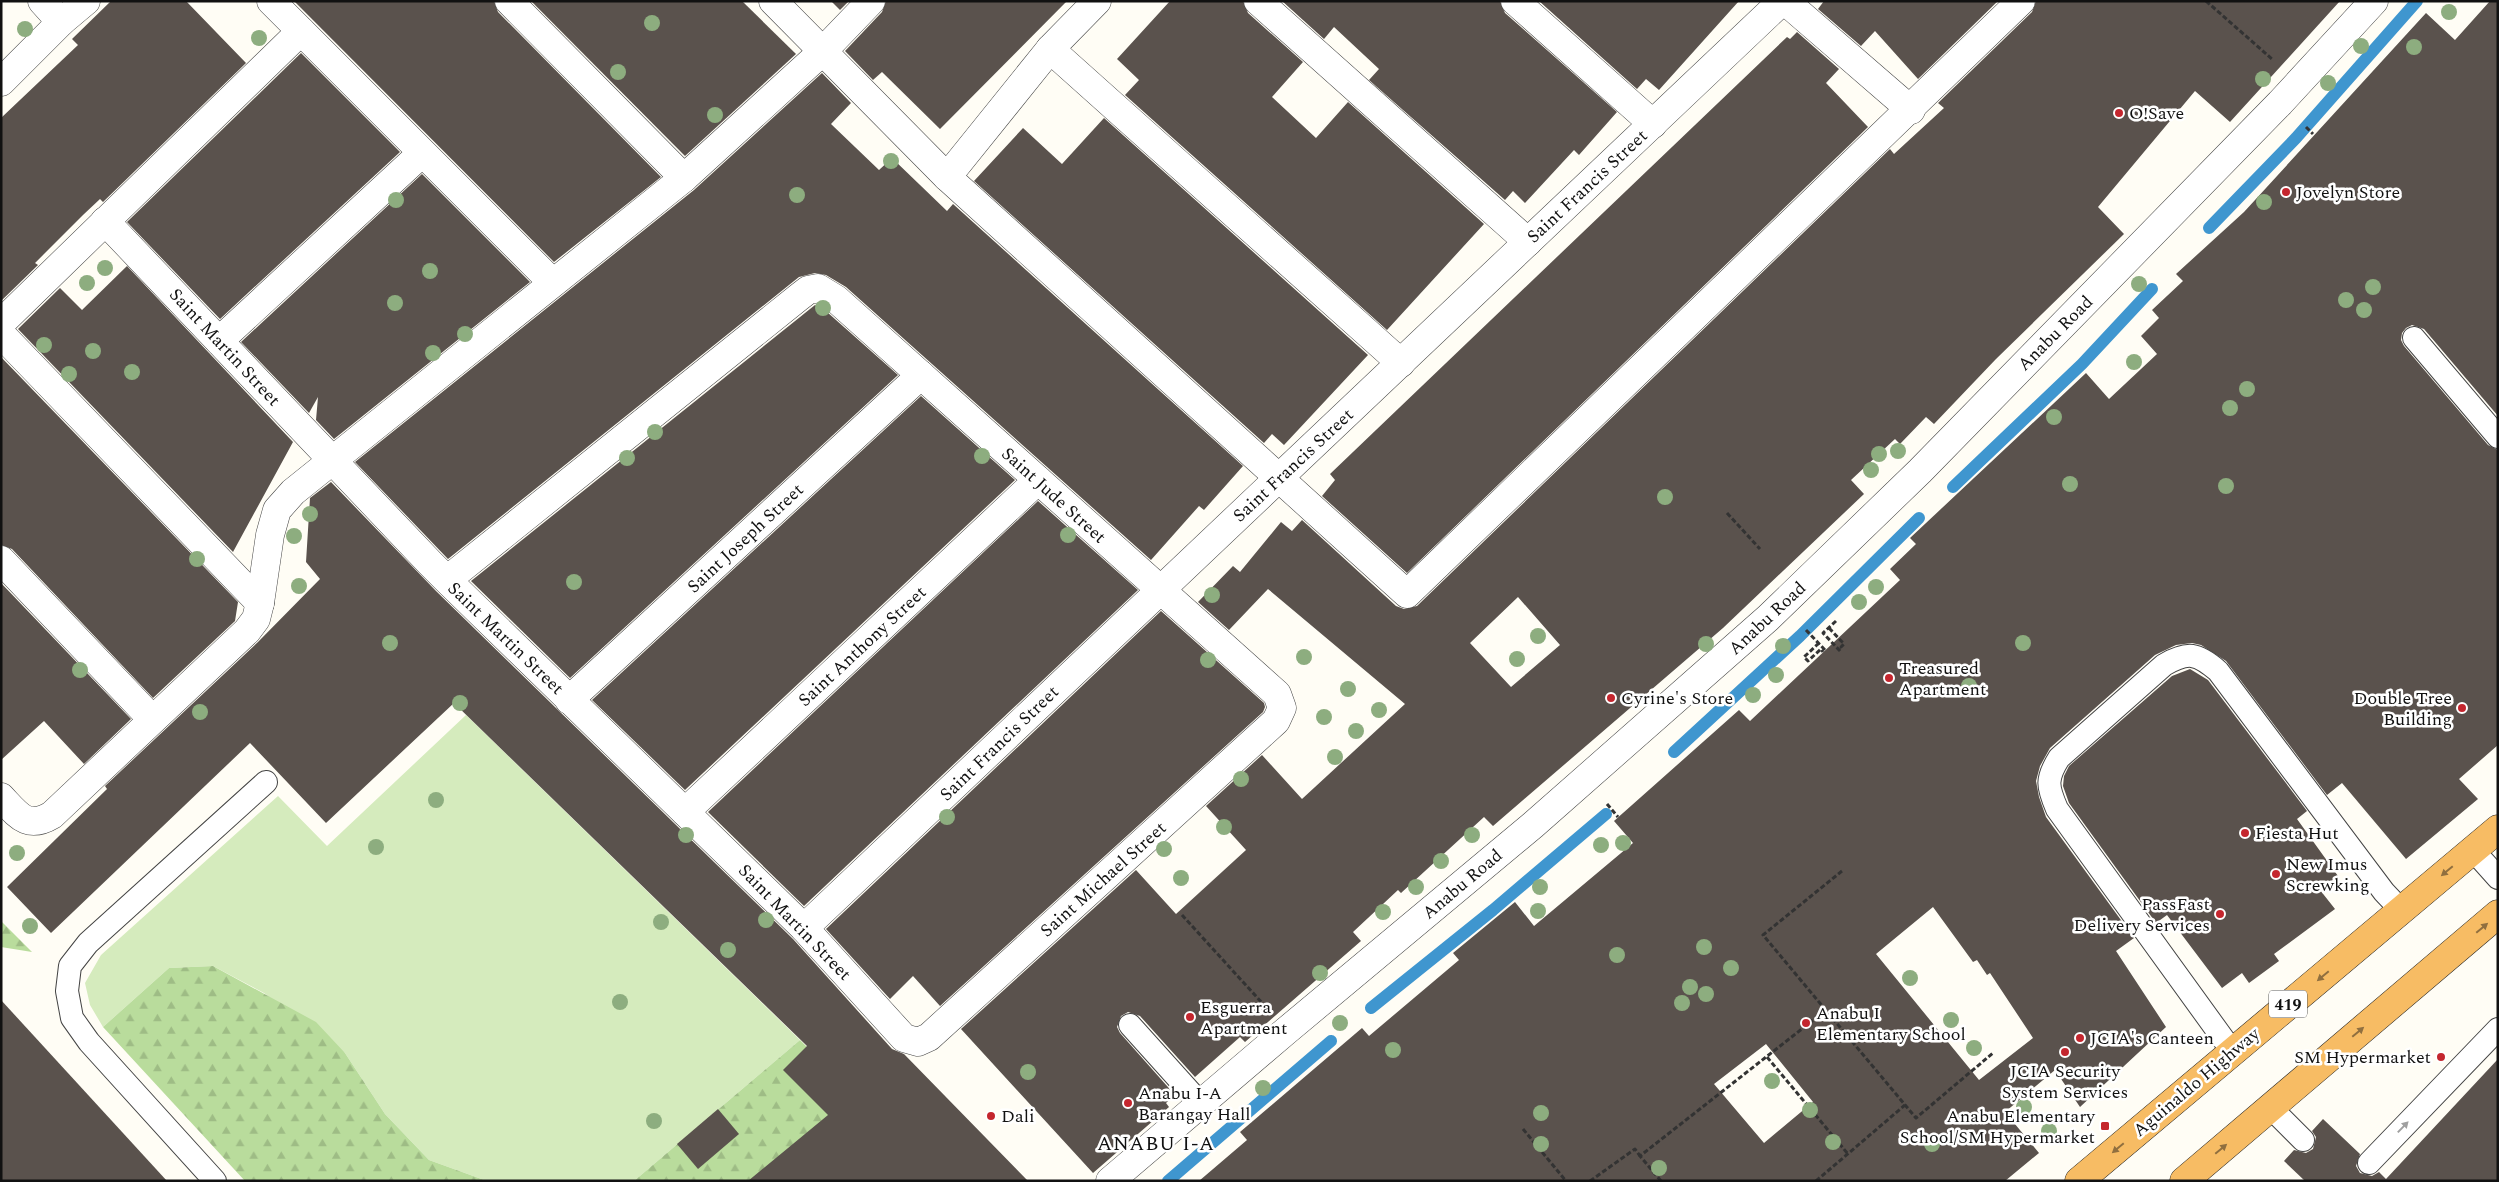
<svg xmlns="http://www.w3.org/2000/svg" width="2499" height="1182" font-family="Spectral,serif">
<defs>
<pattern id="forest-firs" width="22" height="20" patternUnits="userSpaceOnUse" patternTransform="scale(1.25)"><rect width="22" height="20" fill="#b9dc9c"/><path d="M5 1l3.5 6h-7zM16 11l3.5 6h-7z" fill="#9ebc85"/></pattern>
</defs>
<rect width="100%" height="100%" fill="#fffdf5"/>
<polygon fill="#d5ebbd" points="466,715 800,1040 634,1181 487,1181 429,1160 385,1114 345,1053 264,993 213,966 169,968 103,1027 90,1005 85,983 101,955 278,796 327,846"/>
<g fill="url(#forest-firs)">
<polygon points="1,921 32,952 1,947"/>
<polygon points="213,966 316,1022 345,1053 385,1114 429,1160 487,1181 245,1181 103,1027 169,968"/>
<polygon points="800,1040 838,1078 852,1181 634,1181"/>
</g>
<g fill="none" stroke-linecap="round" stroke-linejoin="round">
<g stroke="#3f96cf" stroke-width="12">
<polyline points="2209,228 2296,138 2417,1"/>
<polyline points="1953,487 2082,364 2152,289"/>
<polyline points="1674,752 1800,636 1919,518"/>
<polyline points="1371,1008 1493,910 1606,814"/>
<polyline points="1168,1181 1331,1041"/>
</g>
</g>
<g fill="#5a524d" fill-rule="evenodd">
<polygon points="111,1 186,1 246,63 103,202 100,199 83,215 35,263 38,265 1,301 1,118 78,45 72,39"/>
<polygon points="294,1 494,1 498,12 661,177 554,262"/>
<polygon points="531,1 742,1 796,54 685,156"/>
<polygon points="831,1 849,1 840,10"/>
<polygon points="886,1 1067,1 940,129 882,72 873,80 845,51 882,12"/>
<polygon points="1170,1 1243,1 1248,13 1303,62 1272,97 1316,138 1348,102 1484,224 1387,330 1125,95 1139,80 1117,59"/>
<polygon points="1282,1 1500,1 1505,13 1617,112 1579,155 1574,150 1525,203 1513,191 1505,200 1369,80 1379,69 1334,27 1324,39"/>
<polygon points="1539,1 1739,1 1659,90 1646,79 1637,89"/>
<polygon points="1824,1 1998,1 1918,79 1875,31 1861,46 1818,9"/>
<path d="M 2036,1 L 2340,1 L 2230,122 L 2195,91 L 2098,207 L 2124,234 L 1996,359 L 1934,424 L 1926,417 L 1900,444 L 1895,439 L 1851,480 L 1864,494 L 1723,628 L 1493,826 L 1484,817 L 1401,893 L 1398,890 L 1353,932 L 1361,941 L 1245,1042 L 1240,1037 L 1195,1077 L 1140,1016 L 1128,1012 L 1121,1016 L 1117,1027 L 1120,1033 L 1175,1095 L 1166,1103 L 1169,1107 L 1093,1173 L 961,1029 L 1136,870 L 1176,914 L 1246,850 L 1206,806 L 1262,755 L 1302,799 L 1405,704 L 1268,589 L 1229,630 L 1198,602 L 1233,566 L 1240,572 L 1281,522 L 1292,531 L 1302,520 L 1396,606 L 1404,609 L 1417,606 L 1890,149 L 1894,154 L 1944,108 L 1938,103 L 2032,12 ZM 1518,597 L 1560,645 L 1511,687 L 1470,643 Z"/>
<path d="M 2490,1 L 2498,1 L 2498,416 L 2424,329 L 2412,325 L 2406,328 L 2402,333 L 2401,340 L 2404,346 L 2488,445 L 2498,450 L 2498,745 L 2459,779 L 2478,799 L 2406,859 L 2342,783 L 2327,795 L 2226,661 L 2201,645 L 2192,643 L 2176,645 L 2155,655 L 2050,748 L 2040,766 L 2036,781 L 2039,797 L 2046,817 L 2134,938 L 2116,951 L 2166,1027 L 2080,1107 L 2055,1070 L 2005,1112 L 2039,1153 L 2005,1181 L 1199,1181 L 1247,1140 L 1240,1132 L 1362,1028 L 1369,1036 L 1459,960 L 1453,953 L 1515,902 L 1534,926 L 1633,843 L 1614,821 L 1739,710 L 1750,721 L 1900,580 L 1890,569 L 1916,544 L 1910,538 L 2086,373 L 2109,399 L 2157,354 L 2141,336 L 2159,318 L 2152,310 L 2183,281 L 2176,274 L 2244,212 L 2426,13 L 2455,40 ZM 1933,907 L 1973,962 L 1977,960 L 1987,975 L 1990,973 L 2033,1038 L 1979,1080 L 1876,954 ZM 1766,1044 L 1813,1102 L 1764,1143 L 1714,1084 Z"/>
<polygon points="1797,32 1839,69 1826,83 1868,127 1407,573 1322,496 1335,480 1330,474 1787,37 1790,39"/>
<polygon points="301,53 400,152 220,319 127,222"/>
<polygon points="822,73 851,103 831,124 879,170 892,158 947,211 953,204 1243,466 1204,510 1199,506 1151,560 846,287 826,275 815,273 799,277 789,285 448,559 355,462 694,190"/>
<polygon points="1104,118 1368,355 1284,445 1272,434 1264,443 974,181 1023,128 1062,164"/>
<polygon points="422,174 530,282 334,439 316,420 318,397 309,413 241,342"/>
<polygon points="127,266 293,442 233,552 18,329 60,288 82,310"/>
<polygon points="815,305 827,312 898,375 570,678 471,581"/>
<polygon points="1,357 238,602 235,621 153,698 12,549 1,545"/>
<polygon points="921,396 1015,480 685,790 592,700"/>
<polygon points="331,482 436,591 793,939 892,1049 904,1054 1028,1181 748,1181 828,1115 783,1070 807,1046 454,703 326,823 250,743 51,933 7,887 107,789 105,786 258,642 320,579 306,562 310,498"/>
<polygon points="1038,501 1138,590 804,906 708,812"/>
<polygon points="1,583 131,719 84,764 44,721 1,760"/>
<polygon points="1161,611 1264,703 1265,707 1263,712 940,1006 913,976 890,999 826,929"/>
<polygon points="2190,669 2208,680 2307,811 2297,819 2338,876 2320,890 2335,909 2274,954 2279,961 2249,983 2242,973 2222,988 2167,915 2156,923 2069,803 2063,786 2064,776 2069,766 2172,676"/>
<polygon points="1,1000 167,1181 1,1181"/>
<polygon points="2498,1059 2498,1181 2305,1181 2284,1161 2294,1150 2306,1153 2313,1149 2316,1137 2312,1131 2323,1119 2360,1154 2356,1166 2360,1173 2372,1176 2379,1172 2386,1179"/>
<polygon points="718,1109 739,1134 698,1169 677,1144"/>
</g>
<g fill="none" stroke-linecap="round" stroke-linejoin="round">
<defs>
<g id="service">
<polyline points="2414,338 2498,437"/>
<polyline points="2473,850 2498,878"/>
<polyline points="1130,1025 1201,1104"/>
<path d="M 2232,1051 L 2057,809 C 2047,786 2046,779 2059,758 L 2164,665 C 2188,651 2197,653 2218,671 L 2384,892 L 2401,910"/>
<polyline points="2270,1107 2303,1140"/>
<polyline points="2369,1163 2498,1029"/>
<polyline points="215,1181 89,1042 72,1018 67,991 70,966 88,943 266,782"/>
</g>
<g id="minor">
<polyline points="42,1 61,22"/>
<polyline points="271,1 552,282"/>
<polyline points="509,1 684,178"/>
<polyline points="773,1 947,177 1407,594 2021,1"/>
<polyline points="1258,1 1528,242"/>
<polyline points="1515,1 1653,124"/>
<polyline points="1785,1 1911,110"/>
<polyline points="1050,49 1401,363"/>
<polyline points="1,82 61,22 86,1"/>
<polyline points="947,177 1050,49 1097,1"/>
<polyline points="105,221 430,563 447,580 804,928 904,1038 918,1042 929,1037 1276,721 1282,708 1277,694 836,299 818,288 808,290 799,297 447,580"/>
<polyline points="1,323 301,31"/>
<polyline points="1,334 260,603"/>
<polyline points="219,341 422,153"/>
<polyline points="1,560 152,719"/>
<polyline points="569,700 921,375"/>
<path d="M 1,797 C 18,815 27,830 52,815 L 247,631 L 256,619 L 260,603 L 270,535 L 277,510 L 293,492 L 684,178 L 823,51 L 871,1"/>
<polyline points="685,812 1038,480"/>
<polyline points="804,928 1782,1"/>
</g>
<polyline id="tertiary" points="1110,1181 1286,1031 1533,825 1768,618 1920,471 2280,103 2374,1"/>
<g id="trunk">
<polyline points="2079,1181 2498,829"/>
<polyline points="2184,1181 2498,914"/>
</g>
</defs>
<use href="#service" stroke="#444" stroke-width="24"/>
<use href="#minor" stroke="#444" stroke-width="29"/>
<use href="#tertiary" stroke="#444" stroke-width="29"/>
<use href="#trunk" stroke="#222" stroke-width="29"/>
<g stroke="#333" stroke-width="3" stroke-dasharray="5 2.5" stroke-linecap="butt">
<polyline points="2206,1 2272,59"/>
<polyline points="2306,127 2313,134"/>
<polyline points="1727,513 1760,549"/>
<polyline points="1836,621 1823,633 1841,652"/>
<polyline points="1829,628 1844,644 1841,647 1843,650"/>
<polyline points="1806,630 1825,650"/>
<polyline points="1819,643 1804,657 1808,661 1821,649 1823,652"/>
<polyline points="1607,804 1618,817"/>
<polyline points="1842,871 1763,935 1916,1118 1993,1053"/>
<polyline points="1182,915 1264,1005"/>
<polyline points="1767,1057 1848,1154"/>
<polyline points="1523,1129 1566,1181"/>
<polyline points="1590,1181 1635,1149 1640,1156"/>
<polyline points="1661,1181 1640,1156 1826,1010"/>
<polyline points="1816,1181 1905,1105"/>
</g>
<use href="#service" stroke="#fff" stroke-width="22"/>
<use href="#minor" stroke="#fff" stroke-width="28"/>
<use href="#tertiary" stroke="#fff" stroke-width="28"/>
<use href="#trunk" stroke="#f7bc64" stroke-width="28"/>
</g>
<g fill="#8dad7f">
<circle cx="2449" cy="12" r="8"/>
<circle cx="652" cy="23" r="8"/>
<circle cx="25" cy="29" r="8"/>
<circle cx="259" cy="38" r="8"/>
<circle cx="2361" cy="46" r="8"/>
<circle cx="2414" cy="47" r="8"/>
<circle cx="618" cy="72" r="8"/>
<circle cx="2263" cy="79" r="8"/>
<circle cx="2328" cy="83" r="8"/>
<circle cx="715" cy="115" r="8"/>
<circle cx="891" cy="161" r="8"/>
<circle cx="797" cy="195" r="8"/>
<circle cx="396" cy="200" r="8"/>
<circle cx="2264" cy="202" r="8"/>
<circle cx="105" cy="268" r="8"/>
<circle cx="430" cy="271" r="8"/>
<circle cx="87" cy="283" r="8"/>
<circle cx="2139" cy="284" r="8"/>
<circle cx="2373" cy="287" r="8"/>
<circle cx="2346" cy="300" r="8"/>
<circle cx="395" cy="303" r="8"/>
<circle cx="823" cy="308" r="8"/>
<circle cx="2364" cy="310" r="8"/>
<circle cx="465" cy="334" r="8"/>
<circle cx="44" cy="345" r="8"/>
<circle cx="93" cy="351" r="8"/>
<circle cx="433" cy="353" r="8"/>
<circle cx="2134" cy="362" r="8"/>
<circle cx="132" cy="372" r="8"/>
<circle cx="69" cy="374" r="8"/>
<circle cx="2247" cy="389" r="8"/>
<circle cx="2230" cy="408" r="8"/>
<circle cx="2054" cy="417" r="8"/>
<circle cx="655" cy="432" r="8"/>
<circle cx="1898" cy="451" r="8"/>
<circle cx="1879" cy="454" r="8"/>
<circle cx="982" cy="456" r="8"/>
<circle cx="627" cy="458" r="8"/>
<circle cx="1871" cy="470" r="8"/>
<circle cx="2070" cy="484" r="8"/>
<circle cx="2226" cy="486" r="8"/>
<circle cx="1665" cy="497" r="8"/>
<circle cx="310" cy="514" r="8"/>
<circle cx="1068" cy="535" r="8"/>
<circle cx="294" cy="536" r="8"/>
<circle cx="197" cy="559" r="8"/>
<circle cx="574" cy="582" r="8"/>
<circle cx="299" cy="586" r="8"/>
<circle cx="1876" cy="587" r="8"/>
<circle cx="1212" cy="595" r="8"/>
<circle cx="1859" cy="602" r="8"/>
<circle cx="1538" cy="636" r="8"/>
<circle cx="390" cy="643" r="8"/>
<circle cx="2023" cy="643" r="8"/>
<circle cx="1706" cy="644" r="8"/>
<circle cx="1783" cy="646" r="8"/>
<circle cx="1304" cy="657" r="8"/>
<circle cx="1517" cy="659" r="8"/>
<circle cx="1208" cy="660" r="8"/>
<circle cx="80" cy="670" r="8"/>
<circle cx="1776" cy="675" r="8"/>
<circle cx="1969" cy="686" r="8"/>
<circle cx="1348" cy="689" r="8"/>
<circle cx="1753" cy="695" r="8"/>
<circle cx="460" cy="703" r="8"/>
<circle cx="1379" cy="710" r="8"/>
<circle cx="200" cy="712" r="8"/>
<circle cx="1324" cy="717" r="8"/>
<circle cx="1356" cy="731" r="8"/>
<circle cx="1335" cy="757" r="8"/>
<circle cx="1241" cy="779" r="8"/>
<circle cx="436" cy="800" r="8"/>
<circle cx="947" cy="817" r="8"/>
<circle cx="1224" cy="827" r="8"/>
<circle cx="686" cy="835" r="8"/>
<circle cx="1472" cy="835" r="8"/>
<circle cx="1623" cy="843" r="8"/>
<circle cx="1601" cy="845" r="8"/>
<circle cx="376" cy="847" r="8"/>
<circle cx="1164" cy="849" r="8"/>
<circle cx="17" cy="853" r="8"/>
<circle cx="1441" cy="861" r="8"/>
<circle cx="1181" cy="878" r="8"/>
<circle cx="1416" cy="887" r="8"/>
<circle cx="1540" cy="887" r="8"/>
<circle cx="1538" cy="911" r="8"/>
<circle cx="1383" cy="912" r="8"/>
<circle cx="766" cy="920" r="8"/>
<circle cx="661" cy="922" r="8"/>
<circle cx="30" cy="926" r="8"/>
<circle cx="1704" cy="947" r="8"/>
<circle cx="728" cy="950" r="8"/>
<circle cx="1617" cy="955" r="8"/>
<circle cx="1731" cy="968" r="8"/>
<circle cx="1320" cy="973" r="8"/>
<circle cx="1910" cy="978" r="8"/>
<circle cx="1690" cy="987" r="8"/>
<circle cx="1706" cy="994" r="8"/>
<circle cx="620" cy="1002" r="8"/>
<circle cx="1682" cy="1003" r="8"/>
<circle cx="1951" cy="1020" r="8"/>
<circle cx="1340" cy="1023" r="8"/>
<circle cx="1974" cy="1048" r="8"/>
<circle cx="1393" cy="1050" r="8"/>
<circle cx="1028" cy="1072" r="8"/>
<circle cx="1772" cy="1081" r="8"/>
<circle cx="1263" cy="1088" r="8"/>
<circle cx="2024" cy="1107" r="8"/>
<circle cx="1810" cy="1110" r="8"/>
<circle cx="1541" cy="1113" r="8"/>
<circle cx="654" cy="1121" r="8"/>
<circle cx="2049" cy="1131" r="8"/>
<circle cx="1833" cy="1142" r="8"/>
<circle cx="1541" cy="1144" r="8"/>
<circle cx="1932" cy="1144" r="8"/>
<circle cx="1659" cy="1168" r="8"/>
</g>
<defs><path id="oneway-solid" d="M-6-.8H1V-3.2L6.5 0L1 3.2V.8H-6Z" transform="scale(1.25)"/></defs>
<g fill="#906f3f">
<use href="#oneway-solid" transform="translate(2447 871) rotate(140)"/>
<use href="#oneway-solid" transform="translate(2482 928) rotate(-40)"/>
<use href="#oneway-solid" transform="translate(2323 976) rotate(140)"/>
<use href="#oneway-solid" transform="translate(2358 1032) rotate(-40)"/>
<use href="#oneway-solid" transform="translate(2118 1148) rotate(140)"/>
<use href="#oneway-solid" transform="translate(2221 1149) rotate(-40)"/>
</g>
<use fill="#a0a0a0" href="#oneway-solid" transform="translate(2403 1127) rotate(-46)"/>
<g fill="#c4262e" stroke="#fff" stroke-width="2">
<circle cx="2119" cy="113" r="5"/>
<circle cx="2286" cy="192" r="5"/>
<circle cx="1889" cy="678" r="5"/>
<circle cx="1611" cy="698" r="5"/>
<circle cx="2462" cy="708" r="5"/>
<circle cx="2245" cy="833" r="5"/>
<circle cx="2276" cy="874" r="5"/>
<circle cx="2220" cy="914" r="5"/>
<circle cx="1190" cy="1017" r="5"/>
<circle cx="1806" cy="1023" r="5"/>
<circle cx="2080" cy="1038" r="5"/>
<circle cx="2065" cy="1052" r="5"/>
<circle cx="2441" cy="1057" r="5"/>
<circle cx="1128" cy="1103" r="5"/>
<circle cx="991" cy="1116" r="5"/>
<rect x="2100" y="1121" width="10" height="10" rx="2.5"/>
</g>
<g text-anchor="middle" stroke-width="5" stroke-linejoin="round" paint-order="stroke">
<rect fill="#fff" stroke="#585858" stroke-width="1" x="2269" y="990.5" width="38" height="27" rx="4"/>
<g font-size="16" font-weight="bold" fill="#111">
<text x="2288" y="1010">419</text>
</g>
<g font-size="18" fill="#111" stroke="#fff" text-anchor="start">
<text x="2129" y="119">O!Save</text>
<text x="2296" y="198">Jovelyn Store</text>
<text x="1899" y="674">Treasured<tspan x="1899" dy="21">Apartment</tspan></text>
<text x="1621" y="704">Cyrine's Store</text>
<text x="2452" y="704" text-anchor="end">Double Tree<tspan x="2452" dy="21">Building</tspan></text>
<text x="2255" y="839">Fiesta Hut</text>
<text x="2286" y="870">New Imus<tspan x="2286" dy="21">Screwking</tspan></text>
<text x="2210" y="910" text-anchor="end">PassFast<tspan x="2210" dy="21">Delivery Services</tspan></text>
<text x="1200" y="1013">Esguerra<tspan x="1200" dy="21">Apartment</tspan></text>
<text x="1816" y="1019">Anabu I<tspan x="1816" dy="21">Elementary School</tspan></text>
<text x="2090" y="1044">JCIA's Canteen</text>
<text x="2431" y="1063" text-anchor="end">SM Hypermarket</text>
<text x="2065" y="1077" text-anchor="middle">JCIA Security<tspan x="2065" dy="21">System Services</tspan></text>
<text x="1138" y="1099">Anabu I-A<tspan x="1138" dy="21">Barangay Hall</tspan></text>
<text x="1001" y="1122">Dali</text>
<text x="2095" y="1122" text-anchor="end">Anabu Elementary<tspan x="2095" dy="21">School/SM Hypermarket</tspan></text>
</g>
<g font-size="18" fill="#111" stroke="#fff">
<text transform="translate(1587 186) rotate(-43)" y="6">Saint Francis Street</text>
<text transform="translate(2055 333) rotate(-45)" y="6">Anabu Road</text>
<text transform="translate(225 347) rotate(47)" y="6">Saint Martin Street</text>
<text transform="translate(1293 465) rotate(-43)" y="6">Saint Francis Street</text>
<text transform="translate(1054 495) rotate(42)" y="6">Saint Jude Street</text>
<text transform="translate(745 538) rotate(-43)" y="6">Saint Joseph Street</text>
<text transform="translate(1767 618) rotate(-43)" y="6">Anabu Road</text>
<text transform="translate(506 638) rotate(44)" y="6">Saint Martin Street</text>
<text transform="translate(862 646) rotate(-43)" y="6">Saint Anthony Street</text>
<text transform="translate(999 743) rotate(-44)" y="6">Saint Francis Street</text>
<text transform="translate(1103 879) rotate(-42)" y="6">Saint Michael Street</text>
<text transform="translate(1462 884) rotate(-40)" y="6">Anabu Road</text>
<text transform="translate(795 922) rotate(46)" y="6">Saint Martin Street</text>
<text transform="translate(2196 1082) rotate(-40)" y="6">Aguinaldo Highway</text>
</g>
<g font-size="20" letter-spacing="1" fill="#111" stroke="#fff">
<text x="1156" y="1150">ANABU I-A</text>
</g>
</g>
<rect width="2499" height="1182" fill="none" stroke="#111111" stroke-width="5"/>
</svg>
